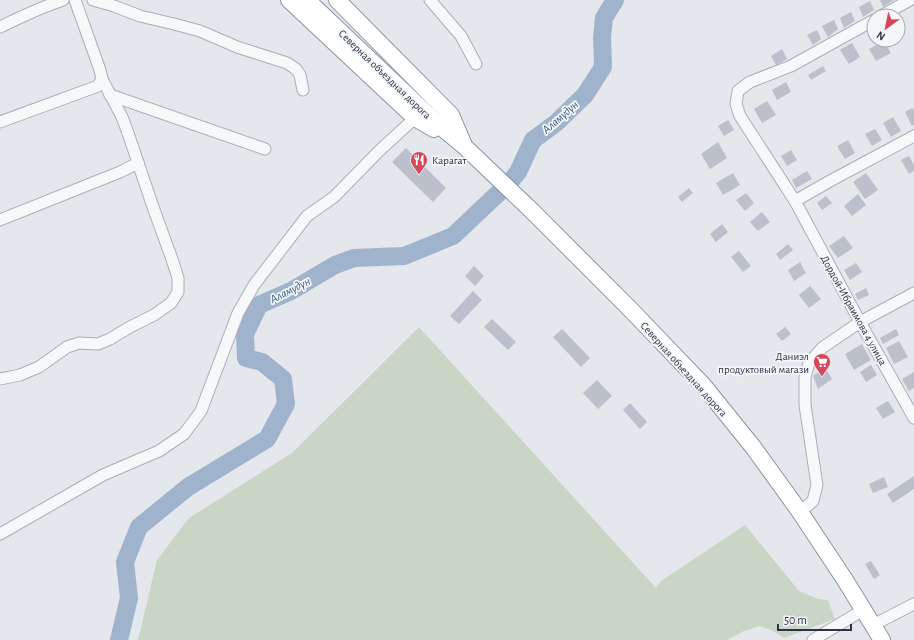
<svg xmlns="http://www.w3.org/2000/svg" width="914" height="640" font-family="'Alegreya Sans',sans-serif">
<rect width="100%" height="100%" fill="#e4e7ec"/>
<polygon fill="#c9d6c5" points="419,327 656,588 661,581 745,525 799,591 818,599 828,600 835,619 784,638 773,631 760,626 744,631 727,640 138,640 157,560 189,518 292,453"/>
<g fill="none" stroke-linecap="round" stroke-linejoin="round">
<polyline stroke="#9fb4cc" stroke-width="18" points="119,640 129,598 125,562 139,527 188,487 267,439 286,404 283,379 262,362 246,358 245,334 259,305 291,291 335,265 354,258 404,256 453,236 510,182 518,172 533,140 556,123 585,95 603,67 602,37 604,18 615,0"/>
</g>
<g fill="#bbc0ca">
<polygon points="880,0 894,0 883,7"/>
<polygon points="870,1 874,10 863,17 859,7"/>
<polygon points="851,12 855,21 844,28 840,18"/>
<polygon points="834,20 838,29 828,37 822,26"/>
<polygon points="817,30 821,39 813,45 807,35"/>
<polygon points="884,41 891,53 876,61 869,49"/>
<polygon points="852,43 860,57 849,64 840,50"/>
<polygon points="782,49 787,59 776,65 771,56"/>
<polygon points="823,66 826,71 811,80 808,75"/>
<polygon points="786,82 791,92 777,100 772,90"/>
<polygon points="767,101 776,115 762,123 754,109"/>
<polygon points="912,108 914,110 914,125 912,126 905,112"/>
<polygon points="893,117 901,131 891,137 883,123"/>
<polygon points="728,120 734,130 724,136 718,126"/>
<polygon points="875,129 882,140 872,146 865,134"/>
<polygon points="848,140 855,153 845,159 837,146"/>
<polygon points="718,142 727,158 710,169 701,154"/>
<polygon points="406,148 446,188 433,202 392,162"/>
<polygon points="791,150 797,160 787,166 781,156"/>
<polygon points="909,156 914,165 914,171 909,174 901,160"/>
<polygon points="807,171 812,179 796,188 792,180"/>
<polygon points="733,173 740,185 723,195 716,183"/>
<polygon points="866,173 878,190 865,199 853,182"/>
<polygon points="689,188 693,193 682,202 678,197"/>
<polygon points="746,193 754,203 745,211 736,200"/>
<polygon points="858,194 866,205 852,216 844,206"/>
<polygon points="826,196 832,203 822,210 817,203"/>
<polygon points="762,212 770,222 758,231 750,222"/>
<polygon points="722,224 728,232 716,242 710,234"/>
<polygon points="844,236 853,248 838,258 829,246"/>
<polygon points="788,244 793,250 780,260 776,254"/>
<polygon points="739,251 751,266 743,272 731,257"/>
<polygon points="800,262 806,273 794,281 788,270"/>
<polygon points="856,263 862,272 850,280 844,270"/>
<polygon points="474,266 484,276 475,286 465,276"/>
<polygon points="810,286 821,299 809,308 799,295"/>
<polygon points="866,288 869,295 858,300 855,294"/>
<polygon points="473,291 482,300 459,324 450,316"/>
<polygon points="492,319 516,342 508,350 484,327"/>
<polygon points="785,327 791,334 782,341 776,334"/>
<polygon points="562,329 590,358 581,367 553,337"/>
<polygon points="896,329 899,335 883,344 880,338"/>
<polygon points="899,341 908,357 894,364 886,348"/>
<polygon points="862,344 871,360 854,370 845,354"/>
<polygon points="871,365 877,375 866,382 860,372"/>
<polygon points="825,367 832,379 818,389 813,376"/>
<polygon points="914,372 914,388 909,391 902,379"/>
<polygon points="597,380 612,396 598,409 583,393"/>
<polygon points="888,401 895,412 883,419 876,408"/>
<polygon points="630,403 647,422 640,429 623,410"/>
<polygon points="914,476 914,489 893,503 887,494"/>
<polygon points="884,477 888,487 873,493 869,484"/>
<polygon points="871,561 880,575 874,579 865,564"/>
</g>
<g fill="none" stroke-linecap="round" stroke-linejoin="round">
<defs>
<g id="minor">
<polyline points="93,0 114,6 140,16 174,24 200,31 237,47 287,63 296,69 300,75 303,90"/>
<polyline points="430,0 461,36 476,64"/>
<polyline points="881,16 910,0"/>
<polyline points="874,20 791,66 750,82 738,91 736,104 740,116 795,201 860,322 914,418"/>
<path d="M 0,27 C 21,17 41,7 63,0"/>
<polyline points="110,95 265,149"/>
<polyline points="0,122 98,86 102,79 100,70 75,0"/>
<polyline points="795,201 830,181 914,136"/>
<polyline points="0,220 120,172 138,163"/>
<polyline points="0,379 20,375 39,367 67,347 79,343 98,344 110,339 130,327 154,315 171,303 178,292 178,278 173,262 153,207 128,133 122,117 102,79"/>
<polyline points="800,512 813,501 817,485 805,405 805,377 809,363 822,348 860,322 914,293"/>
<polyline points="0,534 103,475 159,451 184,434 201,411 238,313 254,285 307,216 334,197 380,150 415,118"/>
<polyline points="873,625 914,604"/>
<polyline points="813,640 863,610"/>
</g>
<g id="highway">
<polyline points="289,0 415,118 434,129"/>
<polyline points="307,0 440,126 464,146 532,211 630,309 703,385 753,447 800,512 845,580 882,640"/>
<polyline points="337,0 451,115 463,143"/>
</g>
</defs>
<use href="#minor" stroke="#a9aeb7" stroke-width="13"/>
<use href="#highway" stroke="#8b94a3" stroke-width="18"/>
<use href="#minor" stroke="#f7f8fa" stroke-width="11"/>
<use href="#highway" stroke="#fff" stroke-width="16"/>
</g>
<defs>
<symbol id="restaurant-pin" viewBox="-11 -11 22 30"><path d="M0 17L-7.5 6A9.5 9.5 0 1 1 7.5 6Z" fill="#d1495b" stroke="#f4f6f9"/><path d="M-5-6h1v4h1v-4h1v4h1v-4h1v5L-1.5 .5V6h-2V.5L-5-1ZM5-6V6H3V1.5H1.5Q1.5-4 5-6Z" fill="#fff"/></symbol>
<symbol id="supermarket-pin" viewBox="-11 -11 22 30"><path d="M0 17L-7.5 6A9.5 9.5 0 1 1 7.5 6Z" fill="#d1495b" stroke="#f4f6f9"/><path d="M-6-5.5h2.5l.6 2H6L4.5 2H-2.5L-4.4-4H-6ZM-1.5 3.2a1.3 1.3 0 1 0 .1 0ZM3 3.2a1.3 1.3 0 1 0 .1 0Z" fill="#fff"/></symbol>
</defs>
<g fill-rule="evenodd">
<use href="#restaurant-pin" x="409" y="150" width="20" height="27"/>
<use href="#supermarket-pin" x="812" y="352" width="20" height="27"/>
</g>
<g text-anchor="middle" stroke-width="3.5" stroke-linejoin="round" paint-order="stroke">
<g font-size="11" fill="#2b3445" stroke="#f4f6f9">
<text transform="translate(385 74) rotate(44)" y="4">Северная объездная дорога</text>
<text transform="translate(854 310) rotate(61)" y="4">Дордой-Ибраимова 4 улица</text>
<text transform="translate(684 369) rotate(48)" y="4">Северная объездная дорога</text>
</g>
<g font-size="11" fill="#2b3445" stroke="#f4f6f9" text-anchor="start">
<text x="432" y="164">Карагат</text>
<text x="809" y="360" text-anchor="end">Даниэл<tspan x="809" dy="13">продуктовый магази</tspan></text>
</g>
<g font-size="12" font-style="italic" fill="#34527a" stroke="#f4f6f9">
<text transform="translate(560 117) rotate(-41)" y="4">Аламүдүн</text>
<text transform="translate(290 290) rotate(-27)" y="4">Аламүдүн</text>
</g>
</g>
<g transform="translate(886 28) rotate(213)"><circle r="19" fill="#f4f6f9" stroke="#a4a8b1"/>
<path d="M0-3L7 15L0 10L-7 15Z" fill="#d1495b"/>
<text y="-6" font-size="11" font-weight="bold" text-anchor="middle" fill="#2b3445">N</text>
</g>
<path d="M778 624v6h73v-6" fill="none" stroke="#2b3445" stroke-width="2"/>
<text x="784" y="624" font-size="12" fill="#2b3445" stroke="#f4f6f9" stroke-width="3" paint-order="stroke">50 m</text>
</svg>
